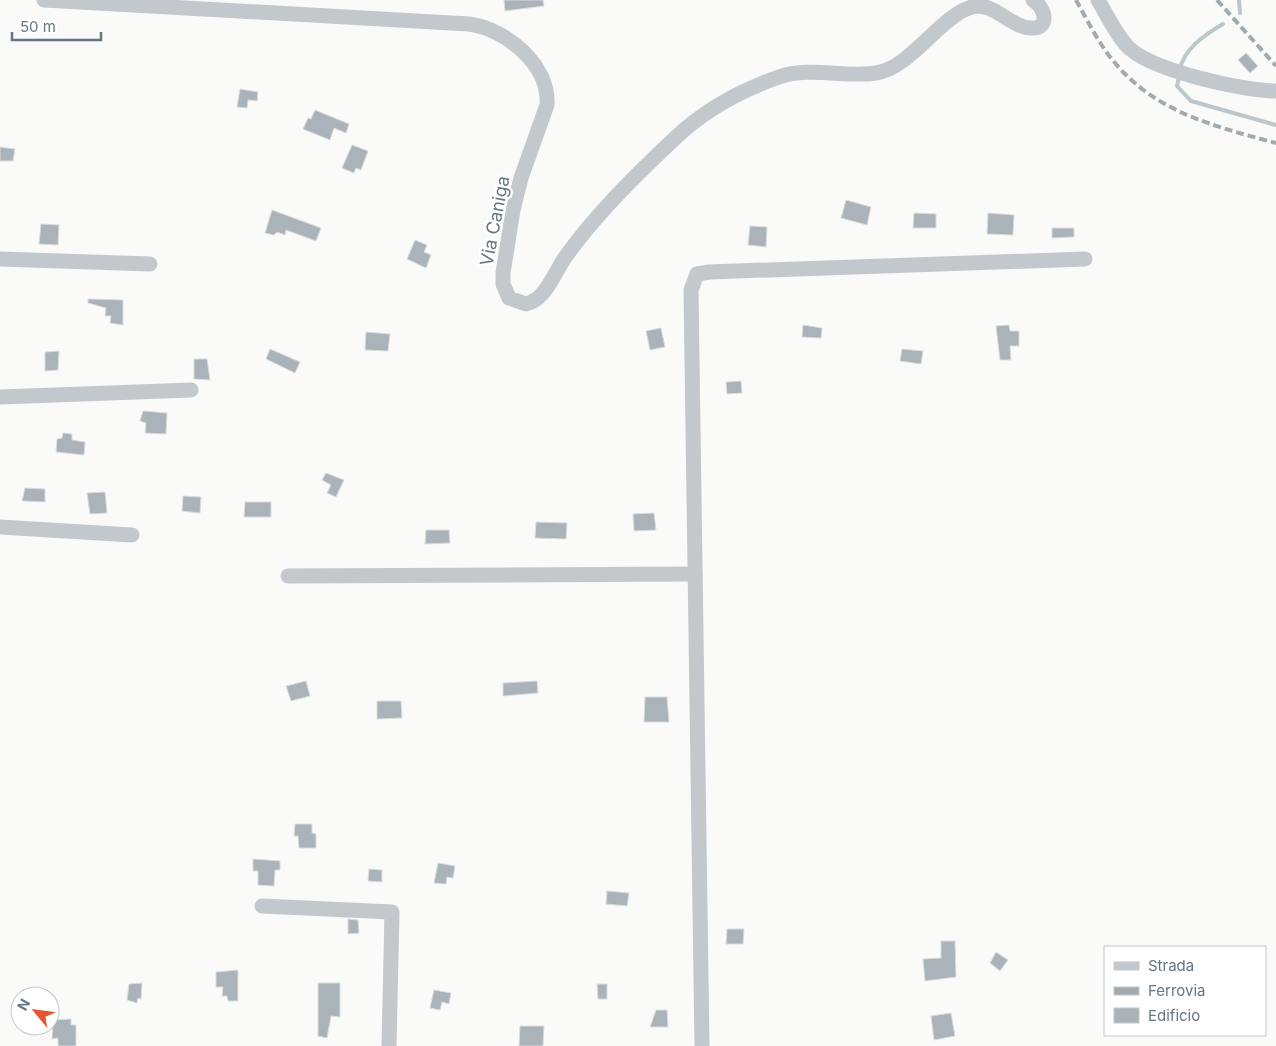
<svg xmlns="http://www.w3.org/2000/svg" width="1276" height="1046" font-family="Inter,sans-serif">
<rect width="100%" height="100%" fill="#fafaf8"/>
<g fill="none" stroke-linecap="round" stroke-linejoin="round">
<g stroke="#bbc7cb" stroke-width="4">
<polyline points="1239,0 1240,13"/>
<path d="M 1180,70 C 1183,49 1206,34 1223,24"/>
<polyline points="1179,77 1177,86 1191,101 1276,125"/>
</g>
</g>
<g fill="#aab3b9" stroke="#dcdcda">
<polygon points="504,0 543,0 544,6 505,11"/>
<polygon points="1246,53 1258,66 1250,73 1238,60"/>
<polygon points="240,89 258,92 257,101 248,100 247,108 237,107"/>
<polygon points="315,110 349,124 346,133 334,128 330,140 303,129 308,118 311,119"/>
<polygon points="352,145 368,151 361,170 356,168 354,173 342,168"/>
<polygon points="0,147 15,149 13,161 0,161"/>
<polygon points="846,200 871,207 867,225 841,218"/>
<polygon points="272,210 321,228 316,241 286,230 285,235 277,232 274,235 265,233"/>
<polygon points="914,213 936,214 936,228 913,228"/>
<polygon points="988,213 1014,215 1013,235 987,234"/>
<polygon points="41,224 59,225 58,245 39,244"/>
<polygon points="750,226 767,227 766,247 748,245"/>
<polygon points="1052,228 1074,228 1074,237 1052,238"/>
<polygon points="415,240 427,245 424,252 431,255 426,268 407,259"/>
<polygon points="88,299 123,300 123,325 110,323 111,316 105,316 106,308 88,303"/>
<polygon points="803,325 822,328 821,338 802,337"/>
<polygon points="1009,325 1010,331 1019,331 1019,346 1010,346 1011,360 1000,360 996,326"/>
<polygon points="661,328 665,347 650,350 646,331"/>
<polygon points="366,332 390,334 388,351 365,350"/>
<polygon points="270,349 300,362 295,373 266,359"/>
<polygon points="902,349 923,351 921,364 900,361"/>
<polygon points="59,351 58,370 45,371 45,352"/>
<polygon points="194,359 207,359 210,380 194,379"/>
<polygon points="741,381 742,393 727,394 726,382"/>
<polygon points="143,411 167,413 166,434 145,433 146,423 140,421"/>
<polygon points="63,433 72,434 72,440 85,442 84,455 56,452 57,439 62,438"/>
<polygon points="326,473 344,480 336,497 327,493 331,485 322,480"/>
<polygon points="25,488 45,489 45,502 22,501"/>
<polygon points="105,492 107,513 90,514 87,493"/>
<polygon points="183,496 201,497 200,513 182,511"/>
<polygon points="245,502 271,502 271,517 244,517"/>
<polygon points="654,513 656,530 634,531 633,514"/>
<polygon points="536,522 567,523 566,539 535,538"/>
<polygon points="426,530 449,530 450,543 425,544"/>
<polygon points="306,681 310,696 291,701 286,686"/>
<polygon points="537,681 538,693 503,696 503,683"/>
<polygon points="645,697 667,697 669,722 644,722"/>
<polygon points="377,701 401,701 402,718 377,719"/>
<polygon points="295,824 312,824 312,833 316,834 316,848 299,848 298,836 294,836"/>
<polygon points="253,859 280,861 280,870 275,870 274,886 258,885 258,871 253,871"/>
<polygon points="438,863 455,866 453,878 447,877 446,884 434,883"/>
<polygon points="369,869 382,870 382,882 368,881"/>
<polygon points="607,891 629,893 627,906 606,904"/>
<polygon points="348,919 358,920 359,933 348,934"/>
<polygon points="727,929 744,929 743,944 726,944"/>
<polygon points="941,941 955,941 956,977 925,981 923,959 941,958"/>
<polygon points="996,952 1008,960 1000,971 990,963"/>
<polygon points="238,970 238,1001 228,1001 227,996 222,996 223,987 216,987 216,972"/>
<polygon points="142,983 141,999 138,998 137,1003 127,1000 129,984"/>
<polygon points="318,983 340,983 340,1017 331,1016 327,1038 318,1036"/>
<polygon points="597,984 607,984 607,999 598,999"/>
<polygon points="434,990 451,993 449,1004 442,1002 440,1010 430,1008"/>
<polygon points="656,1010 667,1010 668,1027 650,1027"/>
<polygon points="951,1013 955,1036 934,1040 931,1016"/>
<polygon points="71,1019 71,1025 76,1025 76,1046 58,1046 58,1038 52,1039 53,1020"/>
<polygon points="520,1026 544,1026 543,1046 519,1046"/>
</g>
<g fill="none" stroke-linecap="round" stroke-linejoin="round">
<g stroke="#c3c8cc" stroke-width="15">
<path d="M 44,0 L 469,24 C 507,29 550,66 547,105 L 521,178 L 513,210 L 503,273 L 503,284 L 509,298 L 526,304 C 545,300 554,274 564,259 C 594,216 635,176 673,140 C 704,110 739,91 779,77 C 810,66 844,78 876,73 C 911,68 941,15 972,7 C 994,1 1009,27 1031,28 C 1050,29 1046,8 1033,0"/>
<path d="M 1098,0 C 1107,15 1115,33 1127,46 C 1149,70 1243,91 1276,91"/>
<polyline points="0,259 150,264"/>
<polyline points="0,397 191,390"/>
<polyline points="0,527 132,535"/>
<polyline points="288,576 695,574"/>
<polyline points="262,906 392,912 389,1046"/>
<polyline points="702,1046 691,290 697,274 709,272 1085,259"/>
</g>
<g stroke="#a2aab0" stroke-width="4" stroke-dasharray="8 4" stroke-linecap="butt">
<path d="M 1076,0 C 1085,16 1094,34 1105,50 C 1147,110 1209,125 1276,143"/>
<polyline points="1217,0 1276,66"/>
</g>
</g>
<g text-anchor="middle" stroke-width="5" stroke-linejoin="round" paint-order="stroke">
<g font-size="18" fill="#657683" stroke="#fff">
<text transform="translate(495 221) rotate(-79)" y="6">Via Caniga</text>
</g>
</g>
<rect x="1104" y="946" width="162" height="90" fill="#ffffff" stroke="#c1c8cd"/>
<rect x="1114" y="962" width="25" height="8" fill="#c3c8cc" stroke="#c1c8cd"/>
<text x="1148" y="971" font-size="15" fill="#657683">Strada</text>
<rect x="1114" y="987" width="25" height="8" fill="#a2aab0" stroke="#c1c8cd"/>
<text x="1148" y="996" font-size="15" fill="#657683">Ferrovia</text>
<rect x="1114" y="1008" width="25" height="15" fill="#aab3b9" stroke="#c1c8cd"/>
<text x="1148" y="1021" font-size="15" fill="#657683">Edificio</text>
<g transform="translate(35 1011) rotate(299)"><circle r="24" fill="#ffffff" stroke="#c1c8cd"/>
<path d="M0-4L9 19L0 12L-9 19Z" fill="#e4572e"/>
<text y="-8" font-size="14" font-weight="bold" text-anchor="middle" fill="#657683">N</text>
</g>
<path d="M12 32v8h89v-8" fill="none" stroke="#657683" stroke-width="2.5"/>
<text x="20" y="32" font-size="15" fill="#657683" stroke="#ffffff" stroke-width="4" paint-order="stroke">50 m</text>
</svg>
